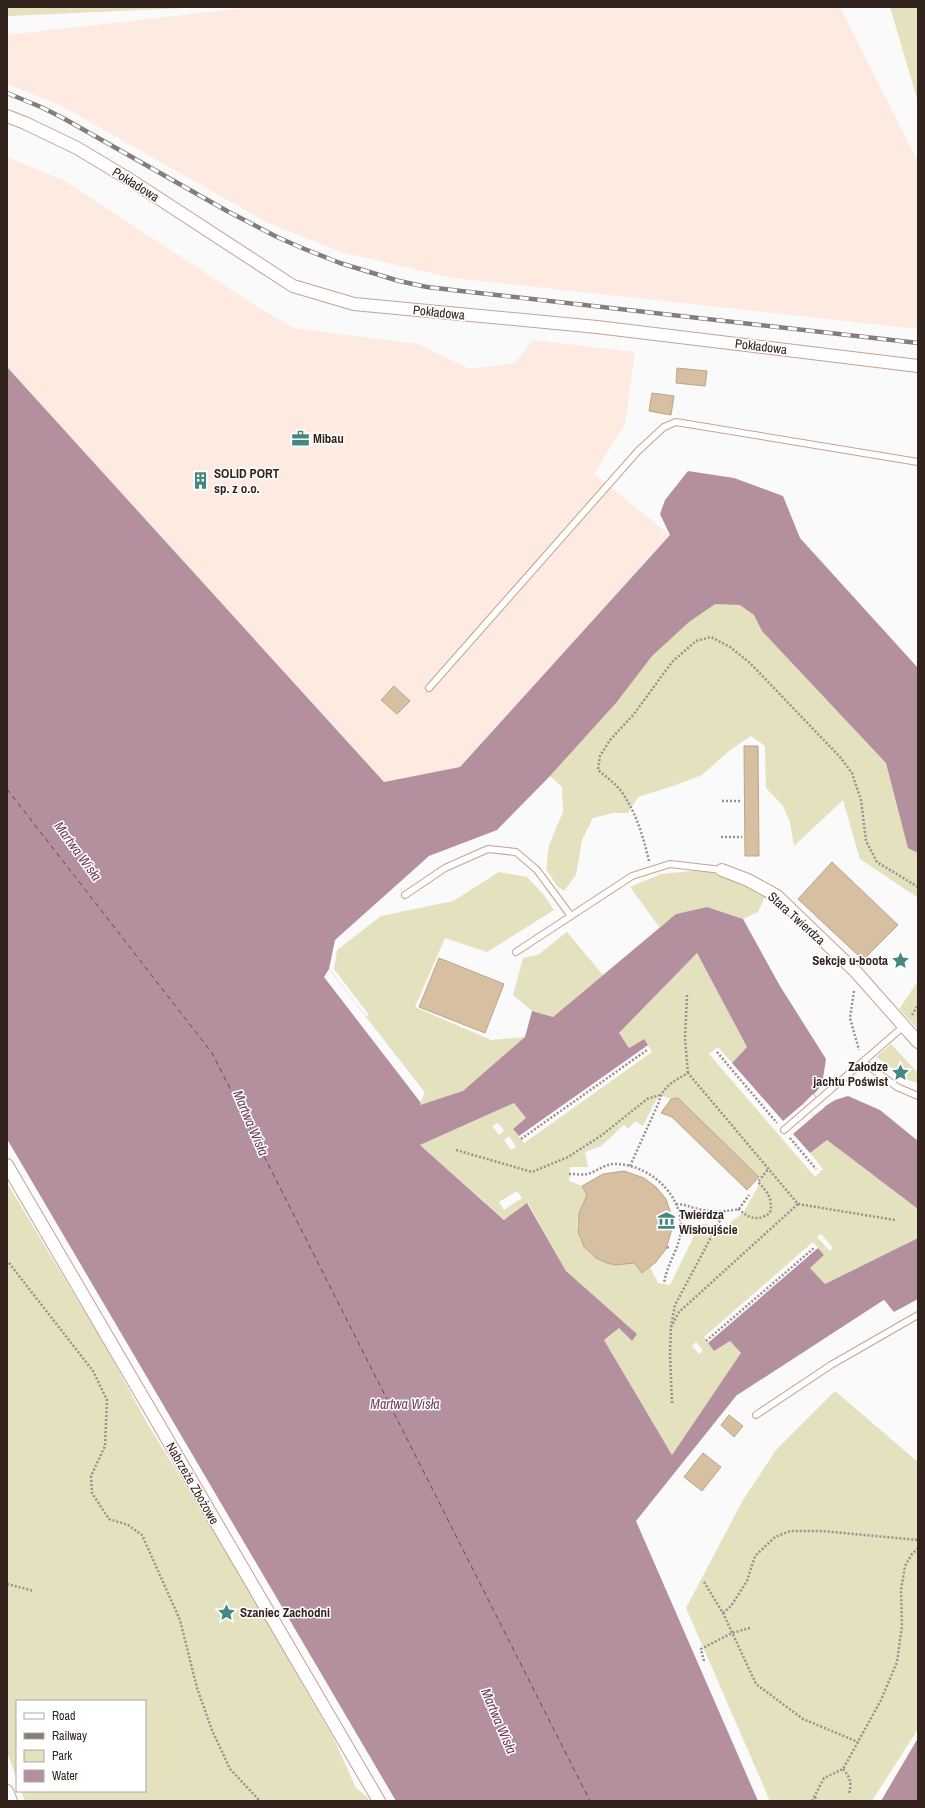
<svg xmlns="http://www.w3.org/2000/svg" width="925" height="1808" font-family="'Archivo Narrow',sans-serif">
<rect width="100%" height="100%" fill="#fafafa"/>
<g fill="#fdebe1">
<polygon points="253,7 840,7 918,162 918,329 453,278 341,252 268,223 62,106 7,84 7,35"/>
<polygon points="7,157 65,181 256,306 293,328 418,344 470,369 515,363 533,340 635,352 625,424 594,474 670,535 460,767 384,782 7,367"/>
</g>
<g fill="#e4e1bf" fill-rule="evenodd">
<polygon points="7,7 204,7 10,16 7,16"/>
<polygon points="890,7 918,7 918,102"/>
<polygon points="747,587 918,773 918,898 860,859 843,800 794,846 790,822 783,806 766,788 765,746 751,736 729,751 702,775 676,785 638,797 628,813 613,813 593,818 582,840 576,875 564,891 557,886 546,869 549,845 563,812 562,787 550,776 616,703 655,620"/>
<polygon points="700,870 735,878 766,895 758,912 743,919 707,907 676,914 660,928 630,887 661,874"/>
<polygon points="499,872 527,877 543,894 554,910 487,952 445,938 415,1007 491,1040 526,1037 463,1092 420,1105 366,1016 369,1015 334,969 337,950 381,916 453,901"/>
<polygon points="567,932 603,975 553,1017 532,1011 513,995 523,958 538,955"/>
<path d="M 697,953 L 747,1047 L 732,1063 L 718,1047 L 709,1054 L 815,1177 L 823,1169 L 810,1153 L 827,1140 L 918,1209 L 918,1238 L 825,1284 L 810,1268 L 824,1255 L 813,1242 L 704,1337 L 714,1351 L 730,1341 L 742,1353 L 672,1455 L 604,1340 L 619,1328 L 631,1341 L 637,1334 L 566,1271 L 528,1203 L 505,1220 L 420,1145 L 514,1103 L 526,1118 L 513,1129 L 524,1143 L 652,1052 L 644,1039 L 629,1048 L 619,1033 ZM 660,1095 L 671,1099 L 679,1099 L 759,1177 L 761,1181 L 743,1213 L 724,1227 L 704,1224 L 693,1227 L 693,1238 L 670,1285 L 658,1283 L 650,1267 L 642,1273 L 633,1263 C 590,1272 560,1232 588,1196 L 582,1186 L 569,1181 L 570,1167 L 588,1167 L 585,1152 L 601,1146 L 624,1125 L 628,1129 L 635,1121 L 643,1126 L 655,1102 ZM 498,1123 L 504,1131 L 499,1135 L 492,1126 ZM 509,1136 L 516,1147 L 511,1150 L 504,1140 ZM 517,1191 L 522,1198 L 504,1210 L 499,1202 ZM 821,1234 L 833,1248 L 830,1251 L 817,1237 ZM 696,1342 L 703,1350 L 699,1354 L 692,1346 Z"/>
<polygon points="918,981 918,1029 899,1009"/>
<polygon points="891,1044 918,1073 918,1083 908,1080 876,1057"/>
<polygon points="7,1183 107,1349 147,1423 224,1548 334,1739 356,1788 367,1797 369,1801 25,1801 21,1791 145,1791 145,1701 17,1701 17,1779 7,1752"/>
<polygon points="835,1391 918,1462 918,1729 872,1801 770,1801 686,1608 743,1500 776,1450"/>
</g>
<g fill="#b48f9d">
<polygon points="7,367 384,782 460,767 670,535 660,514 665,500 688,471 734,478 783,496 800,538 918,668 918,853 908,848 886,763 762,631 754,615 740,605 715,604 689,622 652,656 616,703 550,776 497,830 429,856 335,940 329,969 425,1092 420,1105 463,1091 525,1037 532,1011 553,1017 676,914 707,907 743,919 780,986 826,1059 822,1085 814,1094 824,1107 835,1100 848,1096 880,1110 918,1141 918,1209 827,1140 810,1153 793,1134 814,1116 803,1104 783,1121 732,1063 747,1047 697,953 619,1033 629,1048 644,1039 648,1045 519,1136 513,1129 526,1118 514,1103 420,1145 504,1220 527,1203 566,1271 637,1334 632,1341 619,1328 604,1340 672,1455 741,1353 730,1341 714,1351 708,1343 818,1248 824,1255 810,1268 825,1284 918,1238 918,1299 894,1312 884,1300 736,1396 636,1521 758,1801 396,1801 7,1139"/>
<polygon points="918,1738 918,1801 881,1801"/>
</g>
<g fill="#fafafa">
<polygon points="329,969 425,1092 421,1103 324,977"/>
<polygon points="813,1094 825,1107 814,1116 803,1104"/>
<polygon points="884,1300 889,1306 888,1307 883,1302 737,1398 736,1396"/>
</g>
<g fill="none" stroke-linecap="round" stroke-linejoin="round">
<polyline stroke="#743f56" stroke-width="1" stroke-dasharray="5 4" stroke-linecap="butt" points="7,789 212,1053 590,1801"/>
</g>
<g fill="#d6c0a1" stroke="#bba586">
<polygon points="677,368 707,371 705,386 676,383"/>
<polygon points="652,393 674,396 671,415 649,411"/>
<polygon points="394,686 410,701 397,714 381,700"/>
<polygon points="744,746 758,746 759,856 745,856"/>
<polygon points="832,862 898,925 863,960 798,899"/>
<polygon points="439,958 504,984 485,1033 419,1007"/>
<polygon points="678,1098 759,1177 747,1190 672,1117 661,1113 671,1099"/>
<polygon points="624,1171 644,1178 656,1187 666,1199 671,1214 672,1229 666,1249 656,1262 642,1273 634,1263 615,1265 607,1263 596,1258 584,1247 578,1232 579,1213 587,1195 582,1186 603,1174"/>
<polygon points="729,1415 743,1426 734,1437 721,1425"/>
<polygon points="703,1453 721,1467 702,1491 684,1477"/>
</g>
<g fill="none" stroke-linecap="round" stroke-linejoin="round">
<defs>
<g id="lane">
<polyline points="429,688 638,451 664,427 676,422 918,462"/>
<polyline points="405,895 445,868 488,849 516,852 537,870 571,916"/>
<polyline points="516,952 632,876 670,864 722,870"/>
<polyline points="863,1062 897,1087 918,1096"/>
<polyline points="784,1130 904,1026"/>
<polyline points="756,1415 831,1365 918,1315"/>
</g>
<g id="street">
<polyline points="7,116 25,123 77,148 132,181 293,286 354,304 597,327 918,366"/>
<polyline points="722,870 748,880 777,896 856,972 918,1042"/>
<polyline points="7,1165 379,1801"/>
<polyline points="7,1791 11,1801"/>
</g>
</defs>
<use href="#lane" stroke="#c6a290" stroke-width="8"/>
<use href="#street" stroke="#c6a290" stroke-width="14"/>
<g stroke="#98918e" stroke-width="2.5" stroke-dasharray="2 2" stroke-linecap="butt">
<polyline points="722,801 741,801"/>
<polyline points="721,837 742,837"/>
<path d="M 649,861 C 643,836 636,812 621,791 C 615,783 606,777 598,770 L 600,756 L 610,740 L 634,714 L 672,662 L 696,641 L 711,637 L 730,647 L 750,663 L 840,757 L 852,773 L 861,800 L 866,841 L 877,862 L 918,887"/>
<polyline points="854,991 850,1018 859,1050"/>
<polyline points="687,995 685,1039 688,1073"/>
<polyline points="912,1015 918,1005"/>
<polyline points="717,1052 777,1123"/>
<polyline points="790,1138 816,1169"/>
<polyline points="521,1139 647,1050"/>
<polyline points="456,1150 532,1172 568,1157 602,1135 647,1099 660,1095"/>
<path d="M 630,1166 L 659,1102 C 662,1087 675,1080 688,1073 L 798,1204 L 679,1312 L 671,1327"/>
<path d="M 569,1174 C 575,1174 582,1175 587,1174 C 596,1172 603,1165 613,1164 C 646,1163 680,1191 681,1225 C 682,1246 666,1264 664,1284"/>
<path d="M 676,1204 C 684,1204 690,1207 698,1209 C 712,1212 725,1212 739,1209 L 749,1195"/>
<polyline points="798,1204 895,1220"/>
<path d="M 738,1209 C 749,1218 757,1222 770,1213 C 773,1199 768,1192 758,1182 L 769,1168"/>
<polyline points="667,1247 669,1248"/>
<polyline points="9,1263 93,1371 107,1400 105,1446 91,1476 92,1493 109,1519 128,1525 142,1535 180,1620 197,1688 212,1730 230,1769 260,1801"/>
<polyline points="706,1341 814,1248"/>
<polyline points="672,1403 670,1354 671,1327 675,1305 725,1211"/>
<polyline points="704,1582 723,1613 756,1684 803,1719 858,1742"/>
<polyline points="7,1584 34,1591"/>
<polyline points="723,1613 731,1606 747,1581 755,1556 775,1537 790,1531 822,1531 918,1540"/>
<polyline points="704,1661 701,1649 732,1633 750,1628"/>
<path d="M 843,1769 C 850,1777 852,1783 849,1794"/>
<polyline points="815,1797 817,1801"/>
<polyline points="812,1801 824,1778 843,1769 881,1700 897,1662 902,1626 901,1590 905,1566 912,1554 918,1548"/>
</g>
<use href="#lane" stroke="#fff" stroke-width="6"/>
<use href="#street" stroke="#fff" stroke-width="12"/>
<defs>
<polyline id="rail" points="7,93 41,107 63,118 227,211 277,237 302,248 340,263 399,281 427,287 461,291 918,343"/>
</defs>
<use href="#rail" stroke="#857d78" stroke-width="4.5"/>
<use href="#rail" stroke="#fff" stroke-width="3" stroke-dasharray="9" stroke-linecap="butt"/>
</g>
<defs>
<symbol id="office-bare" viewBox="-9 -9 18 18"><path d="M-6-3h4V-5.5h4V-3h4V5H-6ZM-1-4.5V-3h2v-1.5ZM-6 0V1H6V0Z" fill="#448981" stroke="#fff" stroke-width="2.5" paint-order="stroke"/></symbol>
<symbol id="building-bare" viewBox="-9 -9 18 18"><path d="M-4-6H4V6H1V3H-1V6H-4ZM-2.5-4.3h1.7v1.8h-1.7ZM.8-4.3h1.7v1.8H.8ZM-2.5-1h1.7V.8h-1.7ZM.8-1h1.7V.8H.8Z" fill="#448981" stroke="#fff" stroke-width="2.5" paint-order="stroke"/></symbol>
<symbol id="sight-bare" viewBox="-9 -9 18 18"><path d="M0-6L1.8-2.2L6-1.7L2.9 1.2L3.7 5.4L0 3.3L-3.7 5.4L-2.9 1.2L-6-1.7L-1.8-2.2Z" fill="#448981" stroke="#fff" stroke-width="2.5" paint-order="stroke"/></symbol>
<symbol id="museum-bare" viewBox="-9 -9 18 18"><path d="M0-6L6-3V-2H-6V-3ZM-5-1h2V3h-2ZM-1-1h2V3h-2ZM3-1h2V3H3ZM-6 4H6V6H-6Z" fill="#448981" stroke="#fff" stroke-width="2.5" paint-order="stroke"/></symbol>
</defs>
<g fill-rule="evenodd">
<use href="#office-bare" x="288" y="426" width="25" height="25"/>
<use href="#building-bare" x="188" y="468" width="25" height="25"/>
<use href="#sight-bare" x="888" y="948" width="25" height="25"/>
<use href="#sight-bare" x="888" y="1060" width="25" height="25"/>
<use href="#museum-bare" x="654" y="1208" width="25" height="25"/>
<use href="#sight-bare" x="214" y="1600" width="25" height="25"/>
</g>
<g text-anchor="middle" stroke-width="3" stroke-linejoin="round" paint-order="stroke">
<g font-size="13" fill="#32241d" stroke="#fff">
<text transform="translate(136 184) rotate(32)" y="5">Pokładowa</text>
<text transform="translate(439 312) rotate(6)" y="5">Pokładowa</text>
<text transform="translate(761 346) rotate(7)" y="5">Pokładowa</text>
<text transform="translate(797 918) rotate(42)" y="5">Stara Twierdza</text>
<text transform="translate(193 1483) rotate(60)" y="5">Nabrzeże Zbożowe</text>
</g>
<g font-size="13" font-weight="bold" fill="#32241d" stroke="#fff" text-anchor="start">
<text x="313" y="443">Mibau</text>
<text x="214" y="478">SOLID PORT<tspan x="214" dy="15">sp. z o.o.</tspan></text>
<text x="888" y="965" text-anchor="end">Sekcje u-boota</text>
<text x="888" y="1071" text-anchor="end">Załodze<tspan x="888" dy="15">jachtu Poświst</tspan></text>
<text x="679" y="1219">Twierdza<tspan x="679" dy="15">Wisłoujście</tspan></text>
<text x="240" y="1617">Szaniec Zachodni</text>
</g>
<g font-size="14" font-style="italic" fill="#743f56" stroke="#fff">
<text transform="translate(78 851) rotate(54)" y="5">Martwa Wisła</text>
<text transform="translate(251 1123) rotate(67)" y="5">Martwa Wisła</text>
<text x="405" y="1409">Martwa Wisła</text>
<text transform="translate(499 1721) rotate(67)" y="5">Martwa Wisła</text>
</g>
</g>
<rect width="925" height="1808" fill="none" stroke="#32241d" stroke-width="16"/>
<rect x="16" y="1700" width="130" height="92" fill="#ffffff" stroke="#ada7a5"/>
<rect x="24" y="1713" width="20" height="6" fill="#ffffff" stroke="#ada7a5"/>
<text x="52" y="1720" font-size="12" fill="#32241d">Road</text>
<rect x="24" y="1733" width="20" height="6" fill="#857d78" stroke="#ada7a5"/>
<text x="52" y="1740" font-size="12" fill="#32241d">Railway</text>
<rect x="24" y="1750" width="20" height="12" fill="#e4e1bf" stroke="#ada7a5"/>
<text x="52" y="1760" font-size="12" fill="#32241d">Park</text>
<rect x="24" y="1770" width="20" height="12" fill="#b48f9d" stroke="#ada7a5"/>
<text x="52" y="1780" font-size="12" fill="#32241d">Water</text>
</svg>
